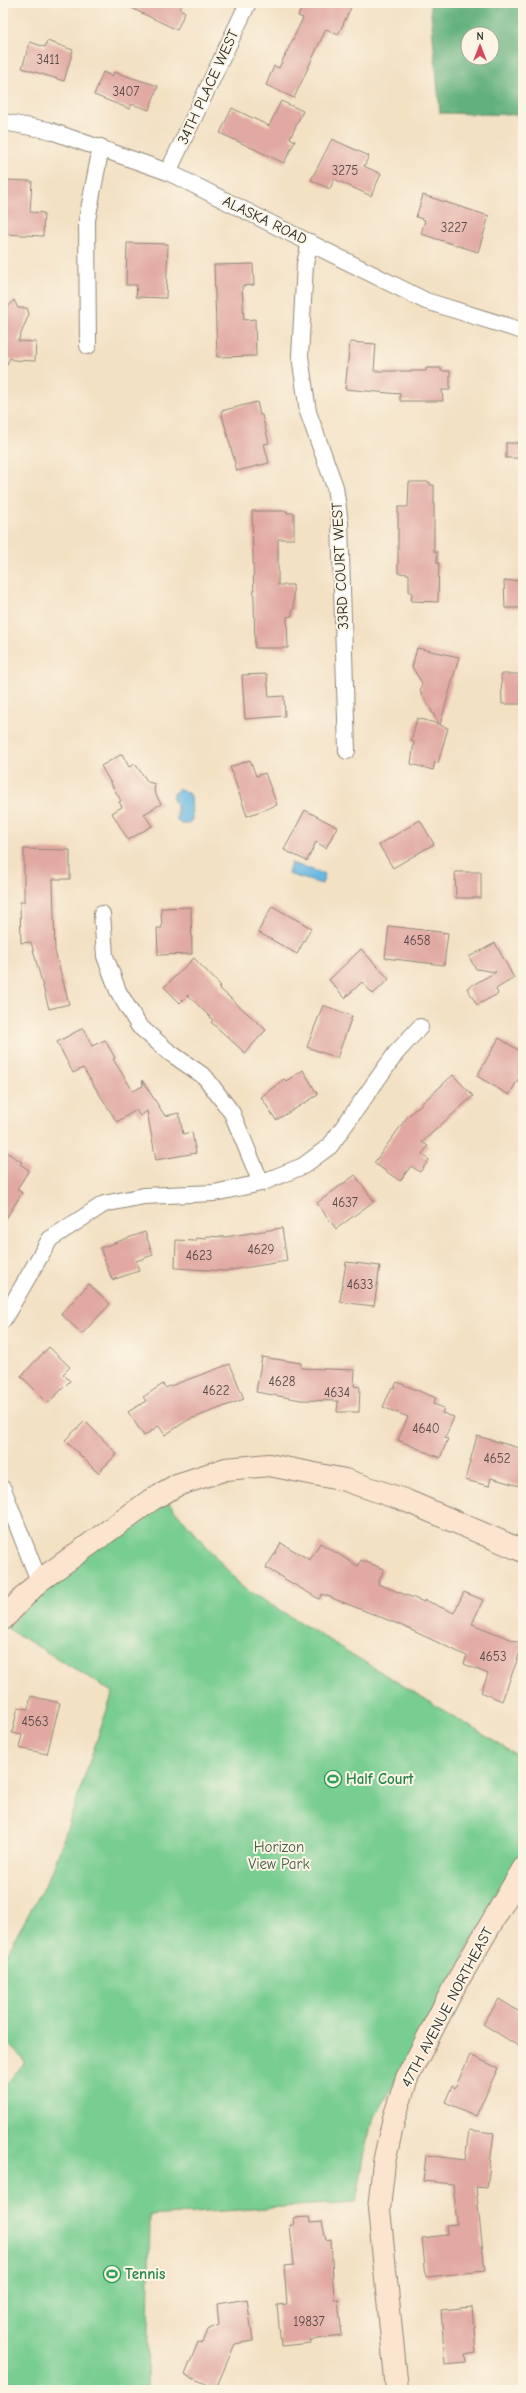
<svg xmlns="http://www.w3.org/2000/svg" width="526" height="2393" font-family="'Comic Neue',sans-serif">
<rect width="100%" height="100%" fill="#fcf5e5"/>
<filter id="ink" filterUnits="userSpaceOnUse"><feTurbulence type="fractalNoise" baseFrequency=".025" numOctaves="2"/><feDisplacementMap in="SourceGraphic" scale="8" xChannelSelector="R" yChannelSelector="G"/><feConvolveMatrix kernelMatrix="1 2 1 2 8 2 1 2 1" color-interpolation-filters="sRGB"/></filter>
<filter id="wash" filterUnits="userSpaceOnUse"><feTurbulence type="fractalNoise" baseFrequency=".012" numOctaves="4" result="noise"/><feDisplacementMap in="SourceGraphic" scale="16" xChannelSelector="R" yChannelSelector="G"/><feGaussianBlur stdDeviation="0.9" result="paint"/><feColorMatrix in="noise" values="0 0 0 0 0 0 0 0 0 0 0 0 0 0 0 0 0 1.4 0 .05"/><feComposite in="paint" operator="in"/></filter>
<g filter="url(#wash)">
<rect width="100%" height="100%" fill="#f3e1c4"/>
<polygon fill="#78cd91" stroke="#527c5e" points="168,1502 242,1587 523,1759 523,1848 369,2129 356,2202 150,2216 147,2390 14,2390 3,2368 3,2088 25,2062 3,2038 3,1960 53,1870 113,1692 7,1628 65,1562"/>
<path fill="#62b07b" stroke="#466e53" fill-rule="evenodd" d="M 430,3 L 523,3 L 523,115 L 440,113 ZM 468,34 L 492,34 L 492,58 L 468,58 Z"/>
<g fill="#67b8e2" stroke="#497286">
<polygon points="177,790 183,790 191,796 192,820 188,824 181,824 177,821 177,804 173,800 173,795"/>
<polygon points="291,863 325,874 322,884 288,874"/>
</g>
<g id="blocks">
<g fill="#e1a9a2">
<polygon points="121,3 183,3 180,9 185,12 177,30"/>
<polygon points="304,3 353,3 338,35 326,29 294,98 266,85 274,66 279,68 303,18 298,16"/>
<polygon points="47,41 73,50 64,81 22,68 30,42 45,47"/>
<polygon points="103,72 112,76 114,72 158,86 149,110 132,104 130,109 94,95"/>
<polygon points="281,101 303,111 290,138 295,141 284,163 220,133 232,108 269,126"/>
<polygon points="332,139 369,156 364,166 381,174 371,196 334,179 330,189 311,180"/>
<polygon points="3,180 32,181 30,212 44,213 43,236 3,234"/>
<polygon points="423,195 489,216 478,252 421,234 425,220 416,217"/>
<polygon points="127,243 168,244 166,298 136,297 137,285 126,285"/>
<polygon points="253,264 254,285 242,286 244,320 255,319 256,356 217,357 214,265"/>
<polygon points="14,300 18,308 27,308 29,314 18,341 36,342 35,361 13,360 10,358 6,366 3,307 8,307"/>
<polygon points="350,342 376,344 374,371 426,371 426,368 441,368 441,371 450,371 450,390 442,390 443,401 400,401 400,394 345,389"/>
<polygon points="257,402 260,415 262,415 269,443 264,444 269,463 237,471 221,411"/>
<rect x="506" y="443" width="17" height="15"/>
<polygon points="409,482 430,482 430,485 434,485 434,552 437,552 437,563 439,563 438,602 411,601 412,592 409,592 409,574 398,573 398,507 408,507"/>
<polygon points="252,511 287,511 287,513 294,513 294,539 278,539 278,585 293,585 294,610 292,610 292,616 287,617 288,648 255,648"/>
<polygon points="523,580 523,608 505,608 504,581"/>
<polygon points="417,648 459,657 440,725 448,728 438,763 435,762 433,770 411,764 414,742 411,741 417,718 439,724 420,691 422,683 412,667"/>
<polygon points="267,674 269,697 284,696 285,716 245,719 242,675"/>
<polygon points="501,674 523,674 523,704 502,704"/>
<polygon points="122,754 129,767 135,764 148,782 155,784 154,791 161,804 144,814 152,826 128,840 112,813 122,807 119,802 121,801 101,766"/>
<polygon points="250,760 256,776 265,773 277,805 247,816 230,767"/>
<polygon points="305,810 337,827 326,848 316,842 307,861 284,850"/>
<polygon points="420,820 434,844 393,868 379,845"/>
<polygon points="24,849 70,850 70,879 53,879 55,951 69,1004 49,1009 31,942 21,943 20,902 24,902"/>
<polygon points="455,872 481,872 481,898 456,898"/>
<polygon points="272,906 311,928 297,954 258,932"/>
<polygon points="191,907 192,954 158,955 157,928 162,928 161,908"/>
<polygon points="389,926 448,933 444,965 385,958"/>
<polygon points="495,943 514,978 496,989 498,994 477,1005 467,988 496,972 476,969 469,957"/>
<polygon points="361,949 389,979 373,994 362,982 345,998 329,980"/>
<polygon points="194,958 221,986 219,988 266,1030 245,1053 211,1022 213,1020 188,995 180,1003 164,987"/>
<polygon points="323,1005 352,1016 337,1058 307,1047"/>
<polygon points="83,1028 92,1046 105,1040 115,1058 113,1059 133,1091 143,1086 142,1080 165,1116 179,1113 183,1134 192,1132 196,1153 156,1160 147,1111 140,1116 136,1110 117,1122 83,1068 73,1073 57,1042"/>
<polygon points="499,1038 523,1053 523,1071 509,1095 477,1076"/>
<polygon points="303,1070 318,1095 276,1120 261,1097 284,1079 286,1081"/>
<polygon points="453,1075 473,1096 422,1142 428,1146 422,1154 429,1160 420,1172 411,1166 400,1181 374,1163 408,1116"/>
<polygon points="3,1150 22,1162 20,1164 29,1170 17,1189 22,1193 3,1223"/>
<polygon points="355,1175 374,1201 336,1229 317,1203"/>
<polygon points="282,1228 287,1261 225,1271 175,1268 176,1240 196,1241 196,1238 206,1239 206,1236 225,1237"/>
<polygon points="145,1232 153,1255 136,1261 139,1271 112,1280 100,1248"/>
<polygon points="346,1262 380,1266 374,1306 340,1302"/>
<polygon points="89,1284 110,1304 82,1334 61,1314"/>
<polygon points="49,1347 70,1367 63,1374 70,1381 48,1403 21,1376"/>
<polygon points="262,1357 301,1363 301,1368 355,1370 354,1386 360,1387 359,1412 337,1412 338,1401 301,1400 256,1392"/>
<polygon points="230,1364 244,1399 188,1420 165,1435 159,1426 144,1436 128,1412 146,1401 143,1397 163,1384 165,1388"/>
<polygon points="397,1382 436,1398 433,1404 444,1408 442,1413 454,1417 445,1438 448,1439 440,1458 398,1440 408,1417 383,1407 392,1387 394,1388"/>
<polygon points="85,1421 117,1454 98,1473 65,1440"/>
<polygon points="477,1436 523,1449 523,1487 491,1478 489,1486 465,1480"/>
<polygon points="281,1543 310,1560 320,1543 358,1566 361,1560 384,1569 378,1584 424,1602 425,1600 454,1613 464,1592 483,1600 472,1624 523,1644 502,1701 481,1692 488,1674 464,1664 467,1656 398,1624 322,1594 319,1599 266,1568"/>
<polygon points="31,1696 60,1703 47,1754 19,1748 22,1735 12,1733 18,1707 28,1709"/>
<polygon points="499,1999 523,2014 523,2049 483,2024"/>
<polygon points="470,2055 498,2068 476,2116 445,2102 452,2086 455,2088"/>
<polygon points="469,2130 494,2133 487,2188 476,2187 485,2271 426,2277 422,2238 447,2235 446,2225 457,2224 453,2184 423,2181 426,2155 465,2160"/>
<polygon points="309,2217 310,2223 322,2222 326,2240 331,2239 334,2299 338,2299 342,2336 310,2340 311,2343 281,2346 277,2305 287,2304 284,2266 294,2265 290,2225 294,2225 293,2218"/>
<polygon points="247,2299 253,2341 235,2344 216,2388 185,2375 198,2342 202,2343 207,2330 219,2325 217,2304"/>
<polygon points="472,2307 476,2353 465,2355 466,2362 445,2364 441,2310"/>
</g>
</g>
</g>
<g filter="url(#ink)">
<use href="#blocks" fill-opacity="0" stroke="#8f8678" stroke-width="1"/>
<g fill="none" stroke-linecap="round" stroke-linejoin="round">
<defs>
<g id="street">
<polyline points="3,122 48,130 168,172 426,301 523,331"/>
<polyline points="168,172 248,3"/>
<polyline points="310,242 305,264 300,356 308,412 335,487 340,523 347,751"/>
<polyline points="88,346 87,220 101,147"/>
<polyline points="102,914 105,956 118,991 139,1026 169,1052 205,1077 232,1113 261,1183"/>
<polyline points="3,1320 50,1239 104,1204 144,1196 214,1193 261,1183 303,1166 330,1146 396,1053 420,1027"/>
<polyline points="3,1489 39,1581"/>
</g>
<g id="secondary">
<polyline points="3,1619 39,1581 151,1500 177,1485 226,1469 269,1465 345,1480 407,1501 523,1551"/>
<polyline points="397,2390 379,2209 384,2162 394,2118 407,2078 454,1987 523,1869"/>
</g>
</defs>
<use href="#street" stroke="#8f8678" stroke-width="18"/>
<use href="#secondary" stroke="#8f8678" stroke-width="24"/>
<use href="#street" stroke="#fff" stroke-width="16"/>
<use href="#secondary" stroke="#fbe5cf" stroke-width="22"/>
</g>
</g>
<defs>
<symbol id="stadium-ring" viewBox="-11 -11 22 22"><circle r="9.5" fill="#fcf5e5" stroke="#2e9e5b" stroke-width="1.5"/><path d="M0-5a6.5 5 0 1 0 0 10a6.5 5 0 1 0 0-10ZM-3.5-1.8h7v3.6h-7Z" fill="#2e9e5b"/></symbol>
</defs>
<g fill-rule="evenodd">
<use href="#stadium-ring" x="323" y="1769" width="20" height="20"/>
<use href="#stadium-ring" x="102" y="2264" width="20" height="20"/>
</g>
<g text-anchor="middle" stroke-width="4" stroke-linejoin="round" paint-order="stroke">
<g font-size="13" fill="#584a49">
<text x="48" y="64">3411</text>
<text x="126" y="96">3407</text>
<text x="345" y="175">3275</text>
<text x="454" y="232">3227</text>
<text x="417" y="945">4658</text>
<text x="345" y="1207">4637</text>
<text x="261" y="1254">4629</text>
<text x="199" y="1260">4623</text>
<text x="360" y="1289">4633</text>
<text x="282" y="1386">4628</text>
<text x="216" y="1395">4622</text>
<text x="337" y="1397">4634</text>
<text x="426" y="1433">4640</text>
<text x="497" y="1463">4652</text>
<text x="493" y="1661">4653</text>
<text x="35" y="1726">4563</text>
<text x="309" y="2326">19837</text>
</g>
<g font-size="15" fill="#2b2b2b" stroke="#fcf5e5">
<text transform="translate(208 87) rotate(-65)" y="5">34TH PLACE WEST</text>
<text transform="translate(265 220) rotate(26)" y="5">ALASKA ROAD</text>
<text transform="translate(340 566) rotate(-93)" y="5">33RD COURT WEST</text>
<text transform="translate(447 2007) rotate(-62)" y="5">47TH AVENUE NORTHEAST</text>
</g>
<g font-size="15" font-weight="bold" fill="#27864d" stroke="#fcf5e5" text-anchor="start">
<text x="346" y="1784">Half Court</text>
<text x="125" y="2279">Tennis</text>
</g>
<g font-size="15" fill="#425c4a" stroke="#fcf5e5">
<text x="279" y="1852">Horizon<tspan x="279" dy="17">View Park</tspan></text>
</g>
</g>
<rect width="526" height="2393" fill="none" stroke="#fcf5e5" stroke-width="16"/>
<g transform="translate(480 46)"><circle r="19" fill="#fcf5e5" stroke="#a8a49b"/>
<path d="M0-3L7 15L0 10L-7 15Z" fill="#d1495b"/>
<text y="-6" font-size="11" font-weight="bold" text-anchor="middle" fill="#2b2b2b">N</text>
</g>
</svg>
